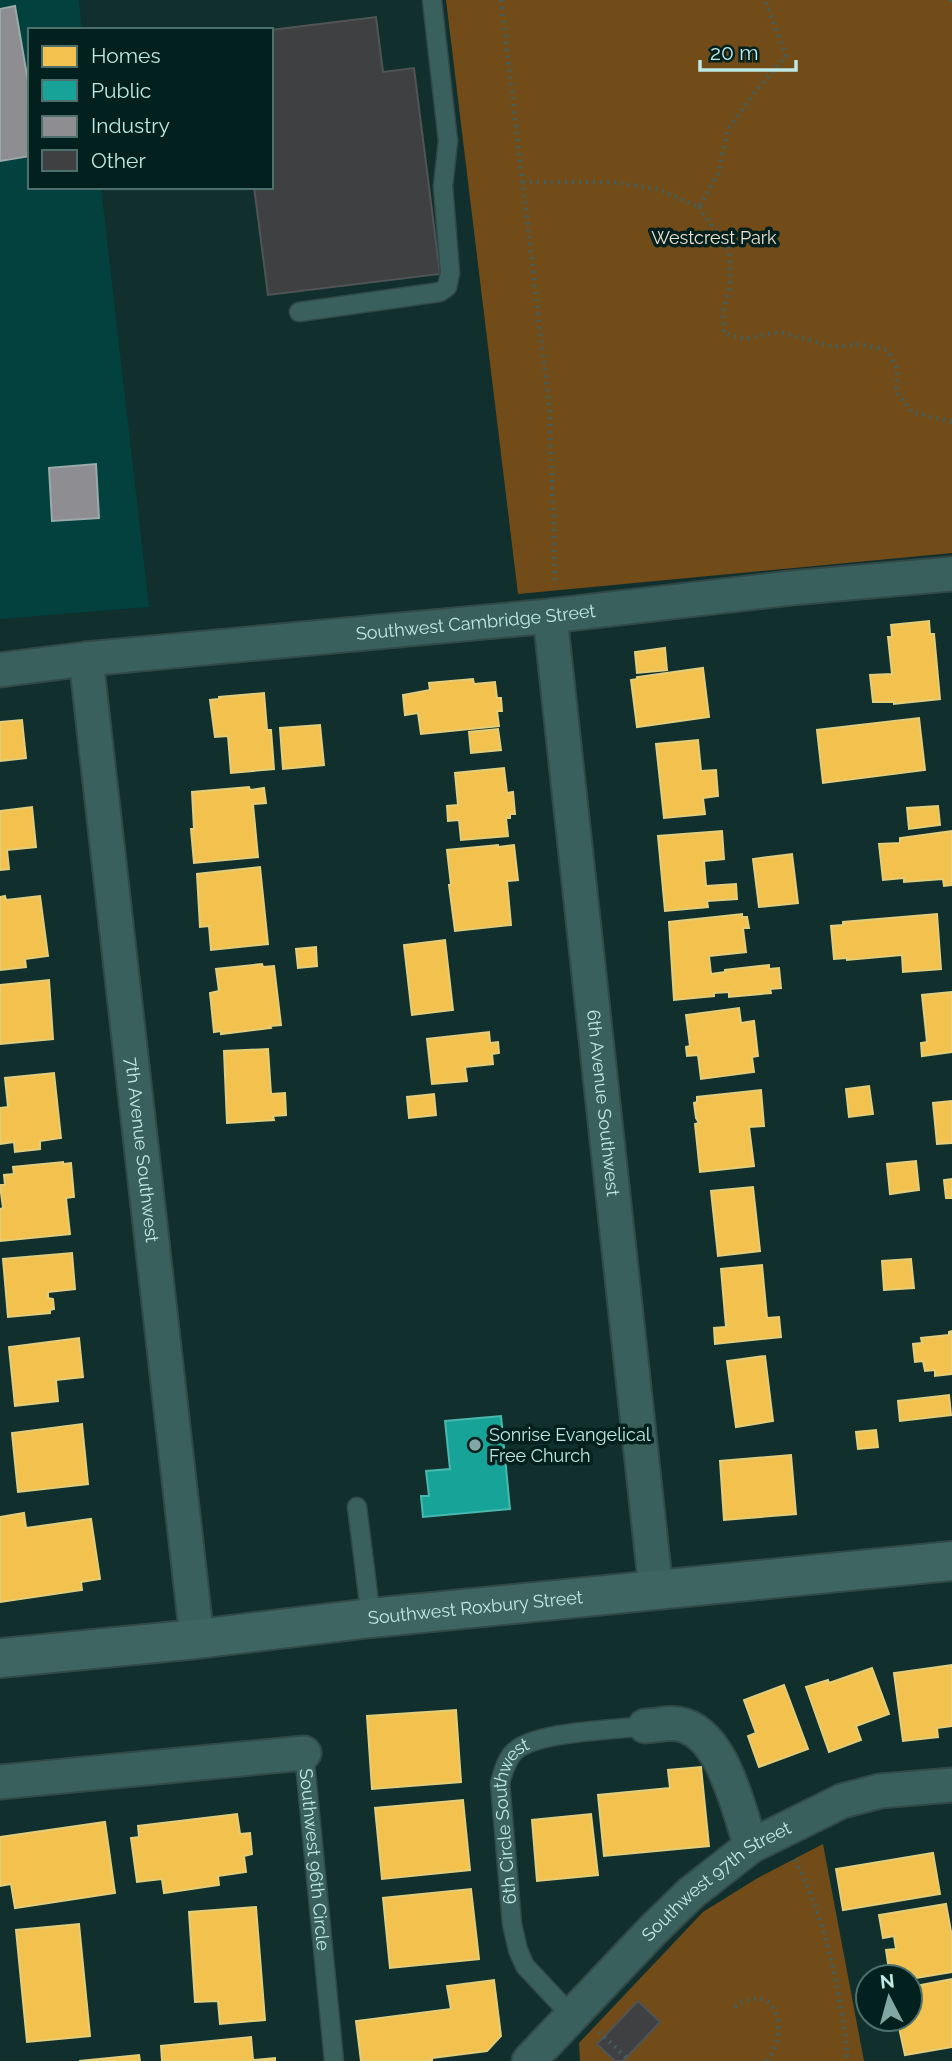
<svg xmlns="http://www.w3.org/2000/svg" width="952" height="2061" font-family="Raleway,sans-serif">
<rect width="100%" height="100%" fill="#102f2d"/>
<polygon fill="#02413d" points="0,0 79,0 82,30 30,30 30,187 101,187 149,607 0,619"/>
<g fill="#714c18">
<polygon points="446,0 952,0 952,553 518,594"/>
<polygon points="823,1844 864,2061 580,2061 579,2043 703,1912 756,1879"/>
</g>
<g fill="#f2c14e" stroke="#e2cd7b" stroke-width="2">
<polygon points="929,621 930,634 934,634 940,699 894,704 894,702 873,702 870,675 892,674 888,637 892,637 891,625"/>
<polygon points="665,648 667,670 637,673 635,652"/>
<polygon points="703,668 709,717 637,727 631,680 637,679 637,677"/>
<polygon points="473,679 474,684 495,682 497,698 501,698 502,711 497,711 499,726 421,734 418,713 405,715 403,695 430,690 429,683"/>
<polygon points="264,693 267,730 271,730 274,769 231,773 228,736 215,737 210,700 219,699 219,697"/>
<polygon points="919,718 925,770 823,783 817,730"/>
<polygon points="22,720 26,758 0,761 0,722"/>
<polygon points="320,725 324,765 283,769 280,728"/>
<polygon points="498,729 501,750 471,753 469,732"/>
<polygon points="698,740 701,771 716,770 718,796 703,798 705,814 664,818 656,744"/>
<polygon points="504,768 507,793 513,792 515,814 510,814 510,818 506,818 508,836 461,840 459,820 448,821 447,806 458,805 455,773"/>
<polygon points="249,787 250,790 264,788 266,803 253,804 258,857 194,863 191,829 194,829 192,792"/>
<polygon points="938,806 940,825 909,829 907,808"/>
<polygon points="32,807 36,847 7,850 9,869 0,870 0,811"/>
<polygon points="722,831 724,859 704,861 706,886 736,884 737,899 707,901 708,907 665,911 658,836"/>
<polygon points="952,831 952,885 944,886 943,879 904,882 904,878 883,880 879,844 900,843 900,838"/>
<polygon points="498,845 498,847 514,845 518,880 507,881 511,925 455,931 449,885 451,885 447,850"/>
<polygon points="792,854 798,903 759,907 753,859"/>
<polygon points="260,867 268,944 211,950 209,926 200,927 197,874"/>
<polygon points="5,896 6,900 40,896 48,956 25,959 26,967 0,970 0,897"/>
<polygon points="742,914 742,917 747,917 749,928 743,928 746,952 709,956 711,974 725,972 725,970 769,965 769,969 779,968 781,988 770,989 771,993 729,997 729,992 714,993 714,996 674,1000 669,922"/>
<polygon points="937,914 941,969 903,972 902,955 847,960 847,958 834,959 831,926 843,925 843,922"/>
<polygon points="445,940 453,1010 412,1015 404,945"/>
<polygon points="316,947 317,966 298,968 296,949"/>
<polygon points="262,964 263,967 274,966 281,1025 270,1026 271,1028 221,1034 221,1031 214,1032 210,993 219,991 216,969"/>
<polygon points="49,980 53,1039 0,1044 0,985"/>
<polygon points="952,992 952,1052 922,1056 921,1043 927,1042 922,995"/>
<polygon points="739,1008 741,1023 754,1021 758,1056 752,1057 754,1072 701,1079 698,1055 687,1056 686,1047 690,1046 686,1015"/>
<polygon points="489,1032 490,1043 498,1042 499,1053 492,1054 493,1064 465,1067 467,1081 432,1084 427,1039"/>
<polygon points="268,1049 271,1094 285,1093 286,1115 273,1116 274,1120 227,1123 224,1051"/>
<polygon points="54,1073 61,1138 40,1141 40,1149 15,1152 14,1142 0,1144 0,1108 8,1107 5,1078"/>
<polygon points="869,1086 873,1114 849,1117 846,1089"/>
<polygon points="761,1090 764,1126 749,1127 754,1166 700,1172 695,1124 699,1123 696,1118 694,1103 697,1102 697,1097"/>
<polygon points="434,1094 436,1115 409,1118 407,1097"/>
<polygon points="952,1101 952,1143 937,1144 933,1103"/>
<polygon points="916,1161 919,1190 890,1194 887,1164"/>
<polygon points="63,1162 63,1164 71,1163 74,1197 66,1198 70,1234 0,1241 0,1209 3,1208 0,1185 5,1185 4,1175 14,1174 13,1167"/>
<polygon points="952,1179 952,1198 946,1198 944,1180"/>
<polygon points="753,1187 760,1251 718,1256 711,1191"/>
<polygon points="72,1253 75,1289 48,1292 48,1298 53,1299 54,1309 50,1310 50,1313 8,1317 3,1259"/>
<polygon points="911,1259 914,1288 884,1290 882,1261"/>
<polygon points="762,1265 767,1318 779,1317 781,1337 715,1344 714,1328 726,1327 721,1269"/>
<polygon points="952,1331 952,1374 935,1376 935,1370 925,1371 923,1361 915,1362 913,1344 922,1343 921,1338 949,1335 949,1332"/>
<polygon points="79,1338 83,1377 56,1380 58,1401 15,1406 9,1347"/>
<polygon points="765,1356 773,1421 736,1427 727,1361"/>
<polygon points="949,1395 951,1415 900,1421 898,1401"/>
<polygon points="82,1424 88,1484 18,1492 12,1433"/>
<polygon points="876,1430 878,1447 858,1449 856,1432"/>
<polygon points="791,1455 796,1514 724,1520 720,1461"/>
<polygon points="24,1513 26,1528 91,1519 100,1579 81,1582 82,1590 0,1602 0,1517"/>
<polygon points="952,1665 952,1726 937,1728 938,1737 903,1741 894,1673"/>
<polygon points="872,1668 889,1714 856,1726 861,1740 829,1752 806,1687 828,1680 829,1683"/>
<polygon points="784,1685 808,1749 759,1767 748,1736 756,1733 744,1700"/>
<polygon points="456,1710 461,1782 372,1789 367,1716"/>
<polygon points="701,1767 709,1846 604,1856 598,1795 670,1788 668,1770"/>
<polygon points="463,1800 470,1870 382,1879 375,1808"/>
<polygon points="237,1814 240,1834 250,1833 252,1854 244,1856 246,1872 218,1876 219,1885 164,1893 162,1879 137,1882 131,1838 139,1837 138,1826"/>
<polygon points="591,1814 598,1875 537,1881 532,1820"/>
<polygon points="105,1822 115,1893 15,1908 11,1884 0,1886 0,1837"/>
<polygon points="933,1853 940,1894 843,1910 836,1869"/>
<polygon points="471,1889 479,1959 390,1968 383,1898"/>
<polygon points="946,1904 952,1937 952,1972 910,1979 890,1977 886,1950 896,1949 894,1936 883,1938 879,1915"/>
<polygon points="256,1907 265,2020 220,2024 218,2001 195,2002 189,1912"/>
<polygon points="79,1924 90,2036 27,2042 16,1930"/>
<polygon points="952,1979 952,2047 905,2055 898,2023 911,2020 910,1987"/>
<polygon points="494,1980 501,2036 487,2051 432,2058 432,2061 361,2061 356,2021 451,2009 447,1986"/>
<polygon points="251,2037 253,2060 275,2058 275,2061 162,2061 161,2046"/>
<polygon points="139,2055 140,2061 79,2061"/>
</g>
<polygon fill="#17a398" stroke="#49b8af" stroke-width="2" points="501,1416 510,1509 423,1517 421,1496 429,1496 426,1471 450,1469 445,1421"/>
<g fill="#8d8d92" stroke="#9ca9ab" stroke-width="2">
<polygon points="15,6 30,93 30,156 0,161 0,9"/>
<polygon points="96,464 99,518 52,521 49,468"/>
</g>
<g fill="#3e4042" stroke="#515456" stroke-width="2">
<polygon points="376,17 383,72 414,68 440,274 268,295 254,187 271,187 271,30"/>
<polygon points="638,2001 660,2022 623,2061 615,2061 597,2044"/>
</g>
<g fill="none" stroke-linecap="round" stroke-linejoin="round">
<defs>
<g id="lane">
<polyline points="299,312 440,292 447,287 450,273 443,186 448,141 432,0"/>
<polyline points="357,1507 371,1618"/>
<path id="s1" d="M 304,1753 L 334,2061"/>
<path id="s2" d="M 572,2016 L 525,1966 L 518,1950 L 512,1924 L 500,1783 C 503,1772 506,1761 513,1753 C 532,1731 615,1730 645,1726"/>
</g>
<g id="street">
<path id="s3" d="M 550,616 L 656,1590"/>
<path id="s4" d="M 86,659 L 197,1639"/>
<path id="s5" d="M 0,670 L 86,659 L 550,616 L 791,588 L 952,574"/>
<path d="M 645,1726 C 655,1726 668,1722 678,1724 C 723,1731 738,1809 751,1846"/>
<polyline points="0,1782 304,1753"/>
<path id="s6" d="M 529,2061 L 653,1930 L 691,1893 L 751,1846 L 842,1801 L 880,1791 L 952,1785"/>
</g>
<g id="secondary">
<path id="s7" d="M 0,1658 L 197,1639 L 371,1618 L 952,1561"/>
</g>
</defs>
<use href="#lane" stroke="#314947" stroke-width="21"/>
<use href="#street" stroke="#314947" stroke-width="37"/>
<use href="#secondary" stroke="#314947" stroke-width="42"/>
<g stroke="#415f5d" stroke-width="4.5" stroke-dasharray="2 5" stroke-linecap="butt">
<polyline points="501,0 550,414 555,584"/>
<polyline points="952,0 952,2"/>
<polyline points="523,182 611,182 657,189 699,207 718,174 728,129 755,92 786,56 765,0"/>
<polyline points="699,207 729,250 730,287 723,311 724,333 745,339 779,332 834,347 859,344 887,350 897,369 896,392 912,412 952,422"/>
<path d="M 795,1860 C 818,1903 829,1948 839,1996 C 843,2018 847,2039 847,2061"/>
<path d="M 735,2007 C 775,1978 791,2029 767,2061"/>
<polyline points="599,2032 630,2061"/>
</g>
<use href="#lane" stroke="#3a605d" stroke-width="18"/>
<use href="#street" stroke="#3a605d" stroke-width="33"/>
<use href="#secondary" stroke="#3f6562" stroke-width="38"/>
</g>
<circle fill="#81a8a4" stroke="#02201e" stroke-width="2.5" cx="475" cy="1445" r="7"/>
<g text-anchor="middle" stroke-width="7" stroke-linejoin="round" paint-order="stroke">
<g font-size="18" fill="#f3e0cd" stroke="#02201e">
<text x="714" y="244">Westcrest Park</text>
</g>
<g font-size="18" fill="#bee9e4" stroke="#02201e">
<text dy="6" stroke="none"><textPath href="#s5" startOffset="478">Southwest Cambridge Street</textPath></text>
<text dy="6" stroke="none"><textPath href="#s3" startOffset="490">6th Avenue Southwest</textPath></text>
<text dy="6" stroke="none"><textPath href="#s4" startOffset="494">7th Avenue Southwest</textPath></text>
<text dy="6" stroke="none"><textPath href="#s7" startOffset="478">Southwest Roxbury Street</textPath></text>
<text dy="6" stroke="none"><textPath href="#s2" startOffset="219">6th Circle Southwest</textPath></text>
<text dy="6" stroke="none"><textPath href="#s1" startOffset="107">Southwest 96th Circle</textPath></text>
<text dy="6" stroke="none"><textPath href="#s6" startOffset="261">Southwest 97th Street</textPath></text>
</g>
<g font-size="18" fill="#bee9e4" stroke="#02201e" text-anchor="start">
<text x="489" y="1441">Sonrise Evangelical<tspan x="489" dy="21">Free Church</tspan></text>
</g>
</g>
<rect x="28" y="28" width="245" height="161" fill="#02201e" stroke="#4d706d" stroke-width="2"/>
<rect x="42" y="46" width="35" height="21" fill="#f2c14e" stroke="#4d706d" stroke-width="2"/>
<text x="91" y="63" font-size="21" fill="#bee9e4">Homes</text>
<rect x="42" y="80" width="35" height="21" fill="#17a398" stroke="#4d706d" stroke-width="2"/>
<text x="91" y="98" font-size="21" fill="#bee9e4">Public</text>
<rect x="42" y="116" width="35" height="21" fill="#8d8d92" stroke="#4d706d" stroke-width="2"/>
<text x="91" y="133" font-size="21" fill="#bee9e4">Industry</text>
<rect x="42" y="150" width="35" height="21" fill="#3e4042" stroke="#4d706d" stroke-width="2"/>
<text x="91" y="168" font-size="21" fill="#bee9e4">Other</text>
<g transform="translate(889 1998) rotate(354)"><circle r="33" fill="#02201e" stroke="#4d706d" stroke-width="2"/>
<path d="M0-5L12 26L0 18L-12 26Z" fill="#81a8a4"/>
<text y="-10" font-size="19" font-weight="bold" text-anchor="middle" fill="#bee9e4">N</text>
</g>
<path d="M700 60v10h96v-10" fill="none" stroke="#bee9e4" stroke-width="3.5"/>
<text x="710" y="60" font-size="21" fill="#bee9e4" stroke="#02201e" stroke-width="5" paint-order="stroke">20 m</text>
</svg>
